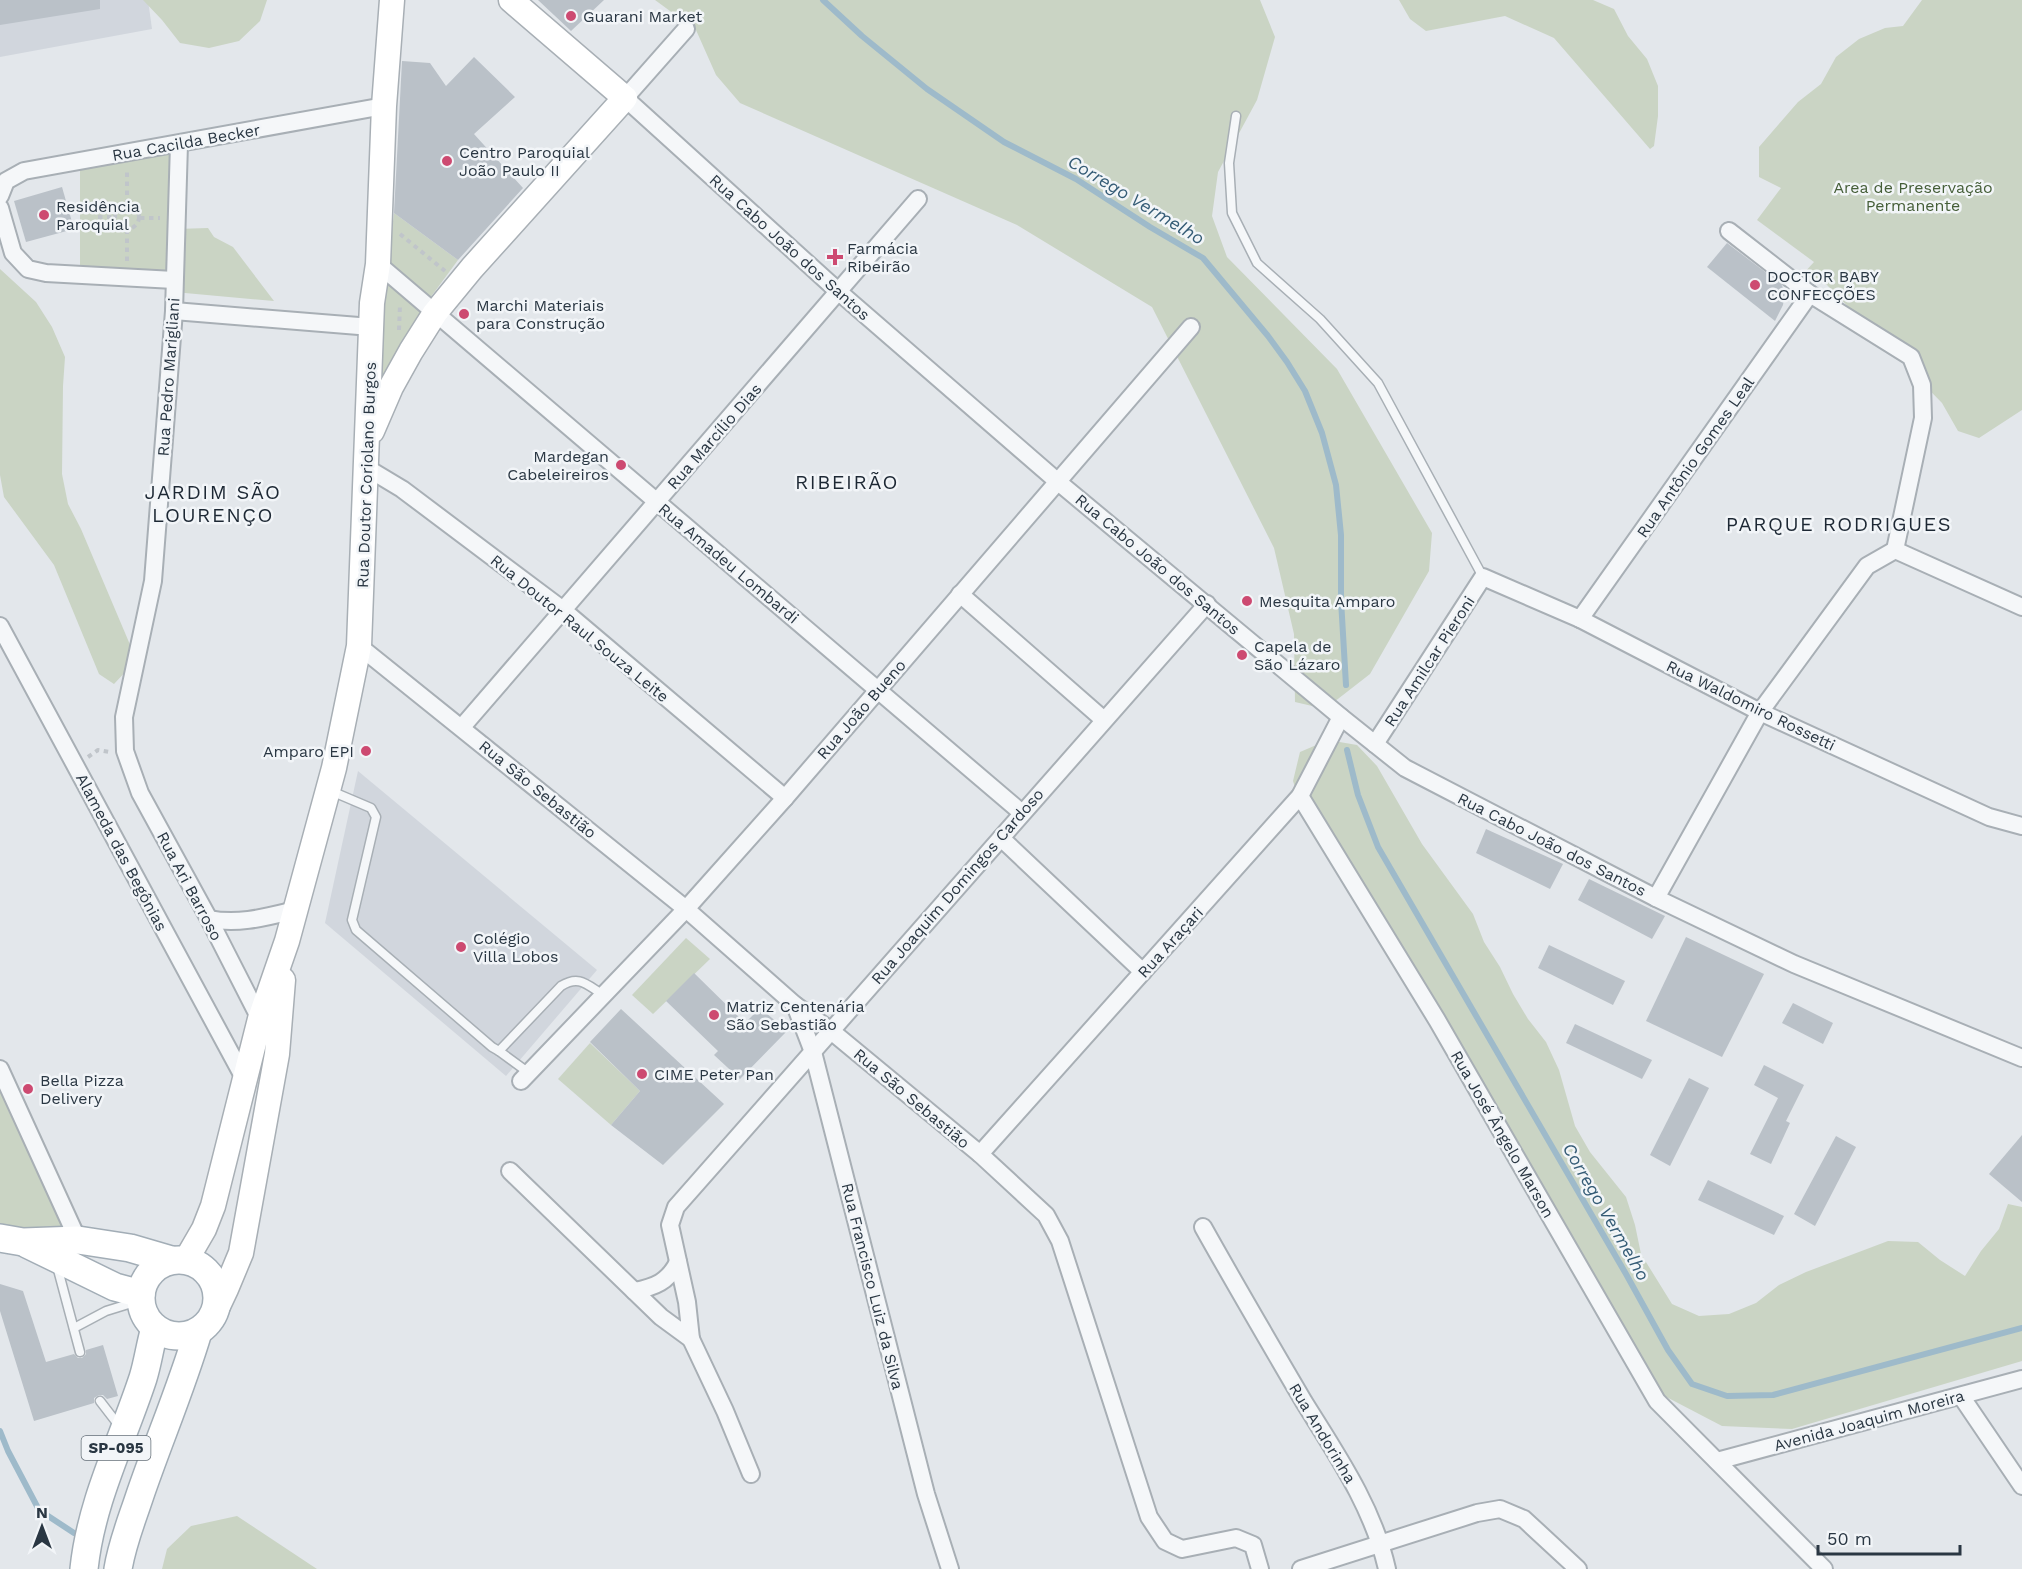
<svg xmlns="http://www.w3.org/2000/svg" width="2022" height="1569" font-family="'Work Sans',sans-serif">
<rect width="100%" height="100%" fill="#e3e7eb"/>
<g fill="#d1d6dd">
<polygon points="0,0 148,0 152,29 0,57"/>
<polygon points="358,771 597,970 506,1076 325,923"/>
</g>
<g fill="#cad4c4">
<polygon points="143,0 267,0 260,21 239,41 209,48 180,43 162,20"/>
<polygon points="655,0 1260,0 1275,37 1257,100 1218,172 1212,216 1227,257 1337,369 1432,533 1429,571 1370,674 1325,709 1295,702 1294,634 1274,548 1152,307 1017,225 740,103 716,75 696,30"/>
<polygon points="1399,0 1593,0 1614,9 1628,36 1647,59 1658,86 1658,116 1654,146 1650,149 1554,38 1505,16 1426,31 1410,19"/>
<polygon points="1922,0 2022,0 2022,410 1979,438 1958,431 1942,403 1827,285 1803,274 1814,262 1757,220 1781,188 1759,177 1759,147 1798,102 1821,84 1836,57 1859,39 1885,28 1903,26"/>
<polygon points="176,144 176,229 208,228 214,237 233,247 274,301 174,292 175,281 80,275 80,161"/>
<polygon points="394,213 458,260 430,298 388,264"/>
<polygon points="0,269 36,302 52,327 65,357 63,386 62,474 68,504 81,529 131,647 128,669 114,684 99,674 54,565 4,497 0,475"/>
<polygon points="380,269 431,314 370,421"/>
<polygon points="1328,740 1357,745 1377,766 1422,844 1473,914 1484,942 1500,967 1513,994 1528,1019 1546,1042 1559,1070 1575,1126 1590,1152 1626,1197 1635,1225 1641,1254 1672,1304 1699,1316 1729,1314 1756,1303 1779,1285 1806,1272 1888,1241 1918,1242 1940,1260 1965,1276 1981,1251 1999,1229 2008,1204 2022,1207 2022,1361 1792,1429 1722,1426 1653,1390 1635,1347 1527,1169 1473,1100 1442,1039 1302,808 1293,781 1300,752"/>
<polygon points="686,938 710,959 653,1014 632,995"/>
<polygon points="590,1043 640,1091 611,1125 558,1079"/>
<polygon points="0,1071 76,1239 0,1234"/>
<polygon points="237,1516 317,1569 162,1569 167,1549 191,1526"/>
</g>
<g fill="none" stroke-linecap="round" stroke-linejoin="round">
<g stroke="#9ebaca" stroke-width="6">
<polyline points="823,0 862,36 927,89 1004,142 1076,179 1150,227 1203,258 1268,336 1287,362 1305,391 1322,433 1336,485 1341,535 1341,600 1346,685"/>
<polyline points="1347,750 1358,795 1378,847 1626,1274 1668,1350 1692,1384 1727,1396 1773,1395 2022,1328"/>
<polyline points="0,1431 8,1451 39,1510 74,1533"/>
</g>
</g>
<g fill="#bac1c8">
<polygon points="0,0 100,0 100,9 0,25"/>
<polygon points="538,0 604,0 571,31"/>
<polygon points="474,57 515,97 474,134 523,188 458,260 394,213 402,61 430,63 446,86"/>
<polygon points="62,187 74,229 26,242 14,201"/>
<polygon points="1727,243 1781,284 1785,291 1783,305 1775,321 1707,267"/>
<polygon points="1486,829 1563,864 1550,889 1476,853"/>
<polygon points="1589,879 1665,916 1652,939 1578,900"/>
<polygon points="1686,937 1764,974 1722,1057 1646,1021"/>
<polygon points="1549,945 1625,981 1613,1005 1538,968"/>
<polygon points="694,973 745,1023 760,1008 778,1023 786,1032 740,1079 714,1055 718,1051 666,1001"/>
<polygon points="1793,1003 1833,1023 1823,1044 1782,1023"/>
<polygon points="621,1009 724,1104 663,1165 611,1125 640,1091 590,1042"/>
<polygon points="1575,1024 1652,1060 1642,1079 1566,1043"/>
<polygon points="1764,1065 1804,1085 1786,1121 1790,1123 1771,1164 1750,1154 1778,1098 1754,1085"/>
<polygon points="1689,1078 1709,1088 1670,1166 1650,1155"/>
<polygon points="2022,1135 2022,1202 1989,1174"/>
<polygon points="1836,1136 1856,1147 1815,1226 1794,1214"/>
<polygon points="1708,1180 1784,1216 1774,1235 1698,1200"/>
<polygon points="0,1284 23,1291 46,1362 74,1354 78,1358 82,1358 86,1354 86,1350 103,1345 118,1396 107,1399 103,1395 99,1395 94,1398 94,1403 34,1421 0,1311"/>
</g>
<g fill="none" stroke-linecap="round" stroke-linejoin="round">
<defs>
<g id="lane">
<polyline points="1236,116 1229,163 1232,213 1257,263 1320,319 1378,383 1483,577"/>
<path d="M 331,791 L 371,808 L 376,817 L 352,920 L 356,930 L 492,1047 L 499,1051 L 561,986 C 579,975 586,984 602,994"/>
<polyline points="499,1051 529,1073"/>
<polyline points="57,1266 80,1352"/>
<polyline points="74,1328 106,1311 135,1302"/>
<polyline points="100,1401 120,1427"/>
</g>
<g id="street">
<polyline points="686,29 625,98 839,292 1057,481 1341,717 1405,768 1656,898 1794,964 2022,1058"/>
<polyline points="179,144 174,311 153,581 124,717 125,751 140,793 209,919 260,1019"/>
<polyline points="0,196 6,181 24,171 384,106"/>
<polyline points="0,208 13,253 28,269 46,273 174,280"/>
<polyline points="1729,231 1810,294 1911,357 1922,385 1923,418 1895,550"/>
<polyline points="378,264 1022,813"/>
<polyline points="174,311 371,327"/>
<polyline points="367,468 402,489 563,610 785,798"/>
<polyline points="1895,550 2022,607"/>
<polyline points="960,594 1104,720"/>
<polyline points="1580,619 1810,294"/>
<polyline points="0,626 244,1078"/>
<polyline points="359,646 686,909 795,1005 830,1030 980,1154 1046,1215 1060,1241 1149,1517 1165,1541 1182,1549 1236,1538 1253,1545 1260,1569"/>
<polyline points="462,727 918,199"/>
<polyline points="1375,744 1483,577 1580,619 1760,712 1989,817 2022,826"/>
<polyline points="1300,796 1437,1020 1657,1401 1824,1569"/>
<polyline points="1001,838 1143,972"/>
<polyline points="1656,898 1760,712 1867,566 1895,550"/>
<path d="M 209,919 C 239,925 266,917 295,910"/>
<polyline points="795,1005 813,1052 926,1494 950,1569"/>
<polyline points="0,1069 78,1240"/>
<polyline points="521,1081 686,909 785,798 1191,327"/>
<polyline points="980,1154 1300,796 1341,717"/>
<polyline points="510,1171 661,1317 691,1339 687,1302 670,1225 676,1207 1207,604"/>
<path d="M 1203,1227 C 1236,1286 1270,1344 1304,1402 C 1337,1455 1373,1507 1387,1569"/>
<path d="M 634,1291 C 655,1287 668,1282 678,1262"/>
<polyline points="691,1339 725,1411 751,1474"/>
<polyline points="1961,1396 2022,1486"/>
<polyline points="1717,1461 2022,1379"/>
<polyline points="1301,1569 1477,1513 1500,1509 1524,1519 1578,1569"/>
</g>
<g id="secondary">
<polyline points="372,431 391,387 411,351 435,313 472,268 625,98 511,0"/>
<polyline points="186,1260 204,1229 213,1206 260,1019 287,941 334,768 359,646 372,303 378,264 384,106 392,0"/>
<polyline points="218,1306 226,1289 241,1253 277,1054 283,980"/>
</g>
<g id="primary">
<polyline points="0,1238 23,1242 78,1240 130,1248 171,1260"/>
<polyline points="27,1244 115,1287 141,1294"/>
<circle cx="179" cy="1298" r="38"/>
<path d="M 84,1569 C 91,1501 122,1442 143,1378 C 148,1362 150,1345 155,1328"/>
<path d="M 118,1569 C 122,1544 131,1522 139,1498 C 158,1442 181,1389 198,1332"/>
</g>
</defs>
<use href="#lane" stroke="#a8afb5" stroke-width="11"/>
<use href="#street" stroke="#a8afb5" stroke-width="20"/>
<use href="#secondary" stroke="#a8afb5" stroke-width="27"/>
<use href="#primary" stroke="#a2adb6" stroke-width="30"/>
<g stroke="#c0c5ca" stroke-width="4" stroke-dasharray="4.5 4.5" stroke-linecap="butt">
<polyline points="127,204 127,169"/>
<circle cx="127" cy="217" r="12"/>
<polyline points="98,217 115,217"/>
<polyline points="140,218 160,218"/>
<polyline points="400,234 445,271"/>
<polyline points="127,261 127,229"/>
<polyline points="399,330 400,305"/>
<polyline points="88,757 98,750 109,752"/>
</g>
<use href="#lane" stroke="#f5f7f9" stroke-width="8"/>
<use href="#street" stroke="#f5f7f9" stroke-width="16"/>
<use href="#secondary" stroke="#fff" stroke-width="24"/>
<use href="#primary" stroke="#fff" stroke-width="27"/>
</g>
<g fill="#cd4a71" stroke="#f2f5f8" stroke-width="2">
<circle cx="571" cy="16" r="6"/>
<circle cx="447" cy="161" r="6"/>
<circle cx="44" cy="215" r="6"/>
<path d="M832 248h6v6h6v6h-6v6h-6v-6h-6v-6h6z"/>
<circle cx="1755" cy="285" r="6"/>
<circle cx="464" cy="314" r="6"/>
<circle cx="621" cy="465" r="6"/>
<circle cx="1247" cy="601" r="6"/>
<circle cx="1242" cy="655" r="6"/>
<circle cx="366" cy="751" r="6"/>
<circle cx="461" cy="947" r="6"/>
<circle cx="714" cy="1015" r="6"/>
<circle cx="642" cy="1074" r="6"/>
<circle cx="28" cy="1089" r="6"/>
</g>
<g text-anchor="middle" stroke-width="5" stroke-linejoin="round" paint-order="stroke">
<rect fill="#f2f5f8" stroke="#667079" stroke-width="1.5" x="81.5" y="1436" width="69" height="24" rx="4.5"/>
<g font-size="15" font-weight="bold" fill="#2a3743">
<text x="116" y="1453">SP-095</text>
</g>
<g font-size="16" fill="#2a3743" stroke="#f2f5f8" text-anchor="start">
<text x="583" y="22">Guarani Market</text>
<text x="459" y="158">Centro Paroquial<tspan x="459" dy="18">João Paulo II</tspan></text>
<text x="56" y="212">Residência<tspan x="56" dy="18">Paroquial</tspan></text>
<text x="847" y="254">Farmácia<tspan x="847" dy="18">Ribeirão</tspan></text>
<text x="1767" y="282">DOCTOR BABY<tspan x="1767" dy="18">CONFECÇÕES</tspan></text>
<text x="476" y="311">Marchi Materiais<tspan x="476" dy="18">para Construção</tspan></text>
<text x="609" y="462" text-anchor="end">Mardegan<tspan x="609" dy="18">Cabeleireiros</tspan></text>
<text x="1259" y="607">Mesquita Amparo</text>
<text x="1254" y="652">Capela de<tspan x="1254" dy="18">São Lázaro</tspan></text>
<text x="354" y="757" text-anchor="end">Amparo EPI</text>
<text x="473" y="944">Colégio<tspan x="473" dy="18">Villa Lobos</tspan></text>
<text x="726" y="1012">Matriz Centenária<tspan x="726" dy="18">São Sebastião</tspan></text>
<text x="654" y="1080">CIME Peter Pan</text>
<text x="40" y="1086">Bella Pizza<tspan x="40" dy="18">Delivery</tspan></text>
</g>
<g font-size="16" fill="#2a3743" stroke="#f2f5f8">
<text transform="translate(186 142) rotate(-10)" y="6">Rua Cacilda Becker</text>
<text transform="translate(790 247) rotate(42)" y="6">Rua Cabo João dos Santos</text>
<text transform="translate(168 377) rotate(-86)" y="6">Rua Pedro Marigliani</text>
<text transform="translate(714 436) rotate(-49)" y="6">Rua Marcílio Dias</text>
<text transform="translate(1695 457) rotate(-55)" y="6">Rua Antônio Gomes Leal</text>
<text transform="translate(366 475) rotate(-88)" y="6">Rua Doutor Coriolano Burgos</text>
<text transform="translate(729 563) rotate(40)" y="6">Rua Amadeu Lombardi</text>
<text transform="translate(1158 564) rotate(40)" y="6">Rua Cabo João dos Santos</text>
<text transform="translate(580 628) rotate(39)" y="6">Rua Doutor Raul Souza Leite</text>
<text transform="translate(1429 661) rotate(-57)" y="6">Rua Amilcar Pieroni</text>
<text transform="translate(1751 705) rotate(26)" y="6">Rua Waldomiro Rossetti</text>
<text transform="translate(861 709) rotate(-49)" y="6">Rua João Bueno</text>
<text transform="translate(538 789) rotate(39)" y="6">Rua São Sebastião</text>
<text transform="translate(1552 844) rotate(27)" y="6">Rua Cabo João dos Santos</text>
<text transform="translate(122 852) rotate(62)" y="6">Alameda das Begônias</text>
<text transform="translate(190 886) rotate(62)" y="6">Rua Ari Barroso</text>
<text transform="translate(957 886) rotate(-49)" y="6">Rua Joaquim Domingos Cardoso</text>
<text transform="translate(1170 942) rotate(-48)" y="6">Rua Araçari</text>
<text transform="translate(912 1098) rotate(40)" y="6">Rua São Sebastião</text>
<text transform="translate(1503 1134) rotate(60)" y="6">Rua José Ângelo Marson</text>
<text transform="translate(873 1286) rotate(76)" y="6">Rua Francisco Luiz da Silva</text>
<text transform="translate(1869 1420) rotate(-15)" y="6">Avenida Joaquim Moreira</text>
<text transform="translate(1323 1433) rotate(59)" y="6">Rua Andorinha</text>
</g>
<g font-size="16" fill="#455e38" stroke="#f2f5f8">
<text x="1913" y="193">Area de Preservação<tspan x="1913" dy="18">Permanente</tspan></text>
</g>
<g font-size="18" font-style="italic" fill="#355c76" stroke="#f2f5f8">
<text transform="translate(1136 200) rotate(31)" y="6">Corrego Vermelho</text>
<text transform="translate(1606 1212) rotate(60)" y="6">Corrego Vermelho</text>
</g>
<g font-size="20" letter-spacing="1.5" fill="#1d2834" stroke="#f2f5f8">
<text x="847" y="489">RIBEIRÃO</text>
<text x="213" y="499">JARDIM SÃO<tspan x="213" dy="23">LOURENÇO</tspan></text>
<text x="1839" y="531">PARQUE RODRIGUES</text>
</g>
</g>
<g transform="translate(42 1527)" stroke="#f2f5f8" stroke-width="4.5" paint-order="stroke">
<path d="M0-4.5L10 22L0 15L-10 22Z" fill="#2a3743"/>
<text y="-9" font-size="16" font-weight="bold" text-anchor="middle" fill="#2a3743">N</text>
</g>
<path d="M1818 1545v9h142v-9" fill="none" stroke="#2a3743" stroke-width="3"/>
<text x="1827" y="1545" font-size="18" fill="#2a3743" stroke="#f2f5f8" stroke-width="4.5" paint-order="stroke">50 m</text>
</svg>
